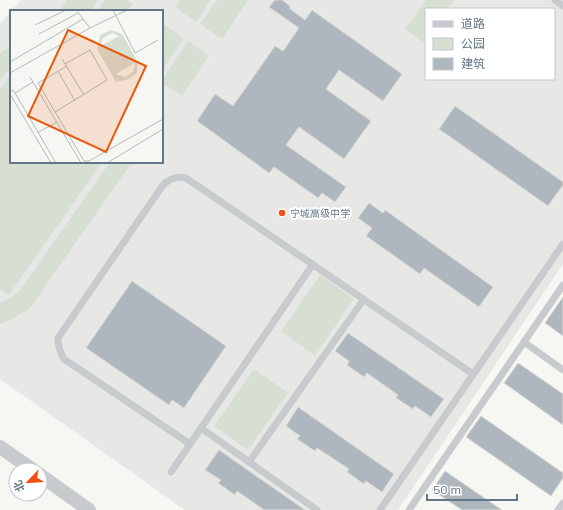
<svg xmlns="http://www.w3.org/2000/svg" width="563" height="510" font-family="Mulish,'Noto Sans SC',sans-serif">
<rect width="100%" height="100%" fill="#f6f7f2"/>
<path fill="#e7e8e6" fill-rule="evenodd" d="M 21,0 L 563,0 L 563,264 L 398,510 L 185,510 L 0,379 L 0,24 L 11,11 L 11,162 L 162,162 L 162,11 L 11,11 ZM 426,9 L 554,9 L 554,79 L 426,79 Z"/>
<g fill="#d7dfd3">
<polygon points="67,0 98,0 91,11 60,11"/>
<polygon points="105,0 128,0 133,4 128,11 97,11"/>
<polygon points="180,0 211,0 196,22 175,7"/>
<polygon points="217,0 248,0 222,39 200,24"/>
<polygon points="426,0 454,0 448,9 426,9 426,40 424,43 405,29"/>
<polygon points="163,24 184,39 162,70 162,25"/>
<polygon points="188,41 209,56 182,96 162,83 162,80"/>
<polygon points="11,46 11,69 5,74 0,81 0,53"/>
<polygon points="11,74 11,162 102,162 9,295 0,289 0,89"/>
<polygon points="110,162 132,162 30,308 9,321 0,324 0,303 11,297 20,290"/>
<polygon points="320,275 354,299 315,356 281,331"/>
<polygon points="254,369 288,393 248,450 214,426"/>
</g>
<g fill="#aeb7bd" stroke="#d8d8d5">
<polygon points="275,0 282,0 290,6 289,8 305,20 312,10 402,74 383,101 339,70 326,89 371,121 344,159 299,127 286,145 346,187 335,202 322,193 318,198 274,167 269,173 197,121 215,94 233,106 275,46 283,51 299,28 269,7"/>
<polygon points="455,106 563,182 563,185 548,206 439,129"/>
<polygon points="369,203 383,213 385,210 493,287 479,307 424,268 420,274 366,236 372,228 358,218"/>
<polygon points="132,281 226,346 184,408 172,400 169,405 86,348"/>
<polygon points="563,297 563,336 545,323"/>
<polygon points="348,333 444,399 431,417 415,406 413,409 396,398 398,395 367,373 364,377 347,365 349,361 335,351"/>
<polygon points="518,363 563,394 563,425 504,383"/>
<polygon points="298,407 394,474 382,492 366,481 364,484 347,472 349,469 317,448 315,451 297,439 300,436 286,426"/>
<polygon points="481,416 563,473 563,478 551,496 466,437"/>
<polygon points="219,450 305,510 264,510 237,491 235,495 218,483 221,480 205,470"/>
<polygon points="445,471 502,510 462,510 432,490"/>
</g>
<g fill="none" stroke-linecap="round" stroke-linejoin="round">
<g stroke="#c8cbce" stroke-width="7">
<polyline points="555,0 563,6"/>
<polyline points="524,342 563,370"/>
<polyline points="201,428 317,510"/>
<path d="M 190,444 L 64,359 C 60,352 58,346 58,338 L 163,185 C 170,178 177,176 186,178 L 473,374"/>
<polyline points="249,462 364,299"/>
<polyline points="171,472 313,264"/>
<polyline points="380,510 563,244"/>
<polyline points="409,510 563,285"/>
<polyline points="558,510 563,503"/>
</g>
<g stroke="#c8cbce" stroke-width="14">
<polyline points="0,447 33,470"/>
<polyline points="40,475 89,510"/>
</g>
</g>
<circle fill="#f44e15" stroke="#fff" stroke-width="1.5" cx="282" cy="213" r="4"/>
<g text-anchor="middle" stroke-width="4" stroke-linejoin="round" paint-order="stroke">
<g font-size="10" fill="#627687" stroke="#fff" text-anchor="start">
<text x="290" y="217">宁城高级中学</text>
</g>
</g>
<g transform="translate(10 10)">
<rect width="153" height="153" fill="#f6f7f2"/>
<path d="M 101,20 L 112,24 L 128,52 L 127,63 L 119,69 L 106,72 L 87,39 L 90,25 ZM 102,23 L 109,26 L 90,36 L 93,28 ZM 90,37 L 106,64 L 125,53 L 123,62 L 115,67 L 106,64 Z" fill="#d7dfd3" fill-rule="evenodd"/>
<path fill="none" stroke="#b2bbc1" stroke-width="1" d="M 66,0 L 80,18M 103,0 L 125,43 L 148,30M 25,15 L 56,0M 29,24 L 68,3M 52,49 L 74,85M 0,52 L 73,9M 57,56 L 28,73 L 74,151 L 79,151 L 153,109M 48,61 L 65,91M 0,63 L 80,18 L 117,0M 20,67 L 71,153M 0,82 L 3,80 L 5,83 L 23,72M 5,83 L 46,153M 0,84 L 41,153M 45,102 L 97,70 L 80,40 L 55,54M 27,123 L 47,112M 97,153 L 153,119"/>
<path fill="#e8590c" fill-opacity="0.15" stroke="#e8590c" stroke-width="2" d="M 58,20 L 136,56 L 96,142 L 18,106 Z"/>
<rect width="153" height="153" fill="none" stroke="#627687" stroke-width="2"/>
</g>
<rect x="425" y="8" width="130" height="72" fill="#ffffff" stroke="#c0c8cf"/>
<rect x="433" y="21" width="20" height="6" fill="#c8cbce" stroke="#c0c8cf"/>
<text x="461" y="28" font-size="12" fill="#627687">道路</text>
<rect x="433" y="38" width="20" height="12" fill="#d7dfd3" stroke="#c0c8cf"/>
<text x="461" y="48" font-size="12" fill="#627687">公园</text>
<rect x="433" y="58" width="20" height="12" fill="#aeb7bd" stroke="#c0c8cf"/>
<text x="461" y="68" font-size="12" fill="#627687">建筑</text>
<g transform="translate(28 482) rotate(245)"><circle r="19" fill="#ffffff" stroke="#c0c8cf"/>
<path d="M0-3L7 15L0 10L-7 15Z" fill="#f44e15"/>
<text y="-6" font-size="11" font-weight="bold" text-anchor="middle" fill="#627687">北</text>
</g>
<path d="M427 494v6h90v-6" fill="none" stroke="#627687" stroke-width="2"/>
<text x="433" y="494" font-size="12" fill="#627687" stroke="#ffffff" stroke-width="3" paint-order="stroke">50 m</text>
</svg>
